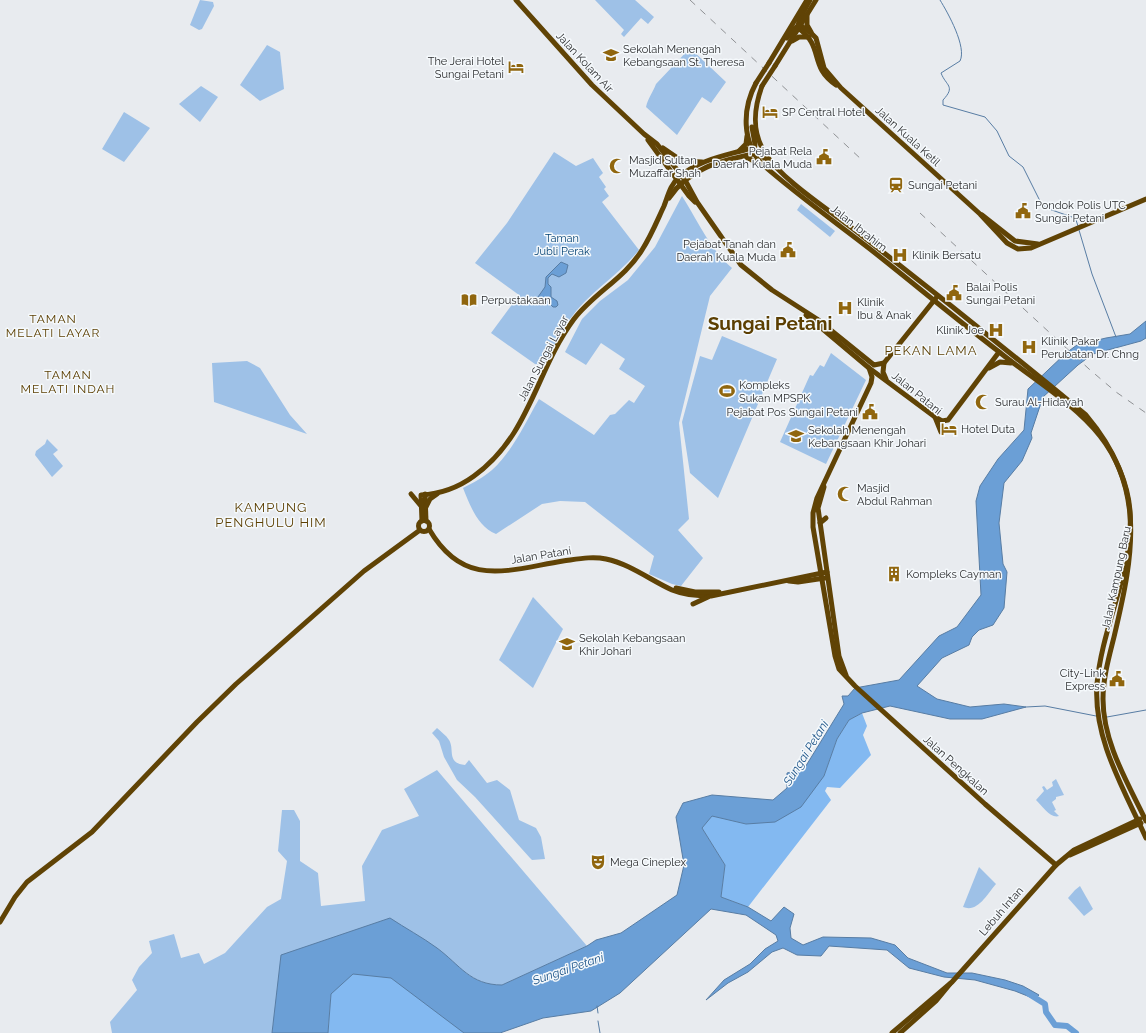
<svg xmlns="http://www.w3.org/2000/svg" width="1146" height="1033" font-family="Raleway,sans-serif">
<rect width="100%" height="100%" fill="#e8ebef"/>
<g fill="#9ec1e7">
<polygon points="200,0 213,2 214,6 202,29 199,30 190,25"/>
<polygon points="595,0 635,0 654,17 648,24 641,18 624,37 621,34 624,30"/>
<polygon points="267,45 280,52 284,89 260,101 240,85"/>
<path d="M 690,48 L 726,82 L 711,103 L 702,97 L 677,135 L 646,107 C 648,98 653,92 656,84 Z"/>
<polygon points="201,86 218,97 200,122 179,104"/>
<polygon points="124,112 150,128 124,162 102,149"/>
<path d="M 554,152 L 576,166 L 593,158 L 603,173 L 599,177 L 606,187 L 604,189 L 609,196 L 602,202 L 639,250 C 619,275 589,292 570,319 C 560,332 554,348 546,362 L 541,365 L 535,364 L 491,333 L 519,295 L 475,263 L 507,223 Z"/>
<path d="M 682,196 C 697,219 710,250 732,268 L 710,296 L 679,423 L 689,519 L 678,530 L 703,558 L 681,586 L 672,584 L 649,574 L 654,556 L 585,502 L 560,501 L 542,504 L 496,534 C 477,526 470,505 463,488 C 473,483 484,477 492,470 C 513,451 525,423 539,399 L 594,435 L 610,415 L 615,414 L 629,400 L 634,403 L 645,386 L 619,369 L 625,359 L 601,343 L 586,365 L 565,352 L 582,319 L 600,301 L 628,280 L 655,247 Z"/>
<polygon points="801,204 835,231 830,237 797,210"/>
<polygon points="722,336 777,359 718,498 690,473 682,422 700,356 712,360"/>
<polygon points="831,353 866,380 826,464 780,442 810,375 813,376 820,365 824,367"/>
<polygon points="247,361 260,368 290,415 307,434 214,402 212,363"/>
<polygon points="47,439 58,450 53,454 63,466 52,477 35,455 36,451 45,444"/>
<polygon points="533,597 563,629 533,688 499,660"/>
<path d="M 437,728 C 441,732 446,735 449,740 C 455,749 446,763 465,765 L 469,760 L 487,783 L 497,780 L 510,790 L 519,820 L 536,828 L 541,837 L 545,859 L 532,860 L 530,858 L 475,797 L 457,780 L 444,757 L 439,741 L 432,733 Z"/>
<path d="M 437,770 L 587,946 L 502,985 C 473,985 458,966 437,948 L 273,1023 L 272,1033 L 112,1033 L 110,1022 L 137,990 L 132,980 L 139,967 L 152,953 L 149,941 L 174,934 L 181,958 L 199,953 L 204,964 L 225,953 L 267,907 L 281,899 L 287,861 L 278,851 L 282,810 L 294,810 L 300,821 L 300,861 L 318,873 L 321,906 L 365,901 L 362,866 L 382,830 L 419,816 L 404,789 Z"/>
<path d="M 1056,779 L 1064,795 L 1056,797 L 1056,799 L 1052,802 L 1056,810 L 1054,811 L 1059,816 C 1051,819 1042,806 1036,800 L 1044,791 L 1042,787 L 1044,786 L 1047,790 L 1053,786 L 1052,782 Z"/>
<path d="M 979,867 L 996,884 C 987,894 978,913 963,907 Z"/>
<polygon points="1080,886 1093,909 1084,916 1068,898 1075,890"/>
</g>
<g fill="#83b9f1">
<polygon points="862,713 867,726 863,735 871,755 840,788 827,787 825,791 831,800 748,907 721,897 725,865 702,828 711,815 746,824 824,776 837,739 849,720"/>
<polygon points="352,967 396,973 469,1033 328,1033 331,994"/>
</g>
<g fill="#6b9fd6" stroke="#587da4">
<polygon points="561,262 568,265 566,273 559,277 552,274 548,278 548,284 551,287 551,297 557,301 558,305 556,307 553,307 548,302 541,303 538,297 545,287 546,277"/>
<path d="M 1146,321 L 1146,338 L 1141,341 L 1093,354 L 1078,365 L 1043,397 L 1031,433 L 1032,438 L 1022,461 L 1004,483 L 999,523 L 1003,564 L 1007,572 L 1004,608 L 993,625 L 979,630 L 972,637 L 969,645 L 942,658 L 917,686 L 937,699 L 970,707 L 1004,704 L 1026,707 L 982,719 L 950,719 L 890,706 L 862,713 L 849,720 L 837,739 L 824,776 L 801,807 L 775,822 L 746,824 L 712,816 L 702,828 L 725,865 L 721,897 L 748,907 L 771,921 L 784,907 L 794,914 L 790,928 L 791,938 L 803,945 L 823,937 L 871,938 L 895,945 L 908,958 L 947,973 L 972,973 L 1005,980 L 1023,986 L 1039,995 L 1035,999 L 1015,991 L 975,980 L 944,977 L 909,968 L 887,950 L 829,946 L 821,956 L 797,955 L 783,948 L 772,952 L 748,972 L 728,983 L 706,1000 L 724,980 L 750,964 L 765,949 L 778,941 L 776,935 L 746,915 L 711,909 L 620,993 L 591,1011 L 543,1018 L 500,1033 L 464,1033 L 391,978 L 353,974 L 331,994 L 328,1033 L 272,1033 L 281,955 L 390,918 C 405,928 422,937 437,948 C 460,965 470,985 502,985 L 587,946 L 596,940 L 621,933 L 677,895 L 684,865 L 676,817 L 683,803 L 712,795 L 773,800 L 787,788 L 787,773 L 804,769 L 844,704 L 842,696 L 848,696 L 855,688 L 899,680 L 939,636 L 957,627 L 981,595 L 976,501 L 980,486 L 998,459 L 1024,430 L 1028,389 L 1066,353 L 1077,345 L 1106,338 L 1130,334 Z"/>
</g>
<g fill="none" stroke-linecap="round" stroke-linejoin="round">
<g stroke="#587da4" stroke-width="1">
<path d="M 940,0 C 948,13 967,47 960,61 L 941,73 C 946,86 956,86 943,100 L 943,105 L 985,117 L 997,131 L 1009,156 L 1023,167 L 1039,199 L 1046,208 L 1072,217 L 1076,220 L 1078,226"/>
<polyline points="1079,230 1092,274 1116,337"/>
<polyline points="1026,707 1045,706 1096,716"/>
<polyline points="1107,717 1146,710"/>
<polyline points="597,1006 598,1013"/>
<polyline points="598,1021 600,1033"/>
</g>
<polyline stroke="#6b9fd6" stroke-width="6" points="1029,994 1045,1004 1046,1012 1055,1025 1067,1026 1076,1033"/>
<g stroke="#604305" stroke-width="5">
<polyline points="516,0 592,85 644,134 657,144 685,180 697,202 741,265 772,290 817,319 874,365 884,363"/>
<polyline points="807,15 807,25 811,32"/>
<polyline points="800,25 811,33 816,38 824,68 841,88 980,214 1007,243 1018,249 1031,248 1146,199"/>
<path d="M 798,28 C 825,47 808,66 836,85"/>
<polyline points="798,28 799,20 810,0"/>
<polyline points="787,38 793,30 799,25"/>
<polyline points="792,41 799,37 809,37"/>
<polyline points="769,63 807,0"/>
<polyline points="775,66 816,0"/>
<path d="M 756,83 C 742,109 742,142 762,164 C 796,194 834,221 870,249 C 913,283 955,318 998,351 C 1031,378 1074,403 1100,436 C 1116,456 1128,485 1130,511 C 1134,571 1102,625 1097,684 C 1093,739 1124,789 1146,838"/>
<path d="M 762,86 C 754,108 751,131 765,153 C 782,181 834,213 861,235 C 937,294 1012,354 1086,415 C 1146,486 1135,549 1114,637 C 1109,657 1103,678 1103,699 C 1103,743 1128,783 1146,821"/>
<polyline points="752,127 755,144 754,153"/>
<polyline points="648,140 689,196 695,202"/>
<polyline points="663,148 682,161 702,162"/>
<polyline points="752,148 760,153 766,160"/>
<polyline points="739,151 746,144 747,136"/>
<polyline points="744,157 750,159 761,166"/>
<path d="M 669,198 C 689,168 720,161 753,154"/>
<polyline points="982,215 1015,241 1038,244"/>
<polyline points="806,315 869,368 935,417 941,432"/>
<polyline points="869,368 872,377 871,383 817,498 813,513 813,527 835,656 839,669 855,686 985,804 1056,865"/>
<polyline points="989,368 1000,362 1011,363"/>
<polyline points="886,379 883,372 884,363 936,298"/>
<polyline points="935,417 942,421 948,420 999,352"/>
<polyline points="824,487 818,508 839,656 846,675"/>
<polyline points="411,494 421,506"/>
<polyline points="425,494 426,521"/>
<polyline points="426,507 430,499 437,494"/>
<circle cx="424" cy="526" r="5.5"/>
<path d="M 422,521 L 421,495 C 440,494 459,487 474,476 C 530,436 536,370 574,319 C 594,293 625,278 642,250 C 651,236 657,221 664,206 C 668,196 670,185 679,177 C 700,159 725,156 751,148"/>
<polyline points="820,523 826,518"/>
<path d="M 429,529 C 464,589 507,570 563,561 C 578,559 592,556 606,559 C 630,564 650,580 672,590 C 684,595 698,596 711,596 L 827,572"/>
<polyline points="789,581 798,582 825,578"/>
<polyline points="676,588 695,592 719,592"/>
<polyline points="693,604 708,597"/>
<polyline points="1070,855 1141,823"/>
<polyline points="0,922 15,897 27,882 92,832 197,722 236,684 364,571 420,530"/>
<polyline points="892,1033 952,982 1056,865 1074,850 1140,819"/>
<polyline points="900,1033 936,1001 950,984"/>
</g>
<g stroke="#8f9194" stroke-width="1" stroke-dasharray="7 7" stroke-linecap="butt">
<polyline points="690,0 862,160"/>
<polyline points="920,213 1089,369 1116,392 1146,413"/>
</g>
<g stroke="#604305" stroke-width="5">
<polyline points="756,83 769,63"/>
<polyline points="762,86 775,66"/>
</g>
</g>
<defs>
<symbol id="school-bare" viewBox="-9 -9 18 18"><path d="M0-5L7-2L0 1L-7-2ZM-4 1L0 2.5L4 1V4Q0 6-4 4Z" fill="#90660e" stroke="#f5f9fc" stroke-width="2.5" paint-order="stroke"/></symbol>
<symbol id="hotel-bare" viewBox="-9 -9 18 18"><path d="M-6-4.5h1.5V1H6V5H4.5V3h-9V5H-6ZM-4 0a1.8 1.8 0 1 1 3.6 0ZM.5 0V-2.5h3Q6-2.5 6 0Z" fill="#90660e" stroke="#f5f9fc" stroke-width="2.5" paint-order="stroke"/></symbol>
<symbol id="civic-bare" viewBox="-9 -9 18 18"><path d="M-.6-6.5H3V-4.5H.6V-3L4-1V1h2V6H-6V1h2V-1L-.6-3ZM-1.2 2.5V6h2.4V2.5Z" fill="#90660e" stroke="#f5f9fc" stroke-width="2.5" paint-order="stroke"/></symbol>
<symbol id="mosque-bare" viewBox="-9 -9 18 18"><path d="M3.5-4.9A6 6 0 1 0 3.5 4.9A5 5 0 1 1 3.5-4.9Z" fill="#90660e" stroke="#f5f9fc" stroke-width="2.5" paint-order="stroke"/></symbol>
<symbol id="station-bare" viewBox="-9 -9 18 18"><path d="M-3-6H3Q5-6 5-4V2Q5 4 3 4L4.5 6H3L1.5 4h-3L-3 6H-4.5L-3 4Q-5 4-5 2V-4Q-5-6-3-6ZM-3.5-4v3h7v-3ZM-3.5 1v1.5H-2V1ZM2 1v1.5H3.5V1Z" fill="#90660e" stroke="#f5f9fc" stroke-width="2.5" paint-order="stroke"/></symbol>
<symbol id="hospital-bare" viewBox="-9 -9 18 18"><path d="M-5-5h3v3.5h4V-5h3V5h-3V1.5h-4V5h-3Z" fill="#90660e" stroke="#f5f9fc" stroke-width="2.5" paint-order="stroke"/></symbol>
<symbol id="library-bare" viewBox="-9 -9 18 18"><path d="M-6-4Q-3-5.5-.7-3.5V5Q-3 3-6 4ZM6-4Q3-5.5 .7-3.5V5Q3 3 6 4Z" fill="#90660e" stroke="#f5f9fc" stroke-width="2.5" paint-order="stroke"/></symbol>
<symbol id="stadium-bare" viewBox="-9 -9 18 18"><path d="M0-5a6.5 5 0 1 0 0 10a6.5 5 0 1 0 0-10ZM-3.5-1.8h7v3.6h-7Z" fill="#90660e" stroke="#f5f9fc" stroke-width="2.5" paint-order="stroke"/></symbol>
<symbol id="building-bare" viewBox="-9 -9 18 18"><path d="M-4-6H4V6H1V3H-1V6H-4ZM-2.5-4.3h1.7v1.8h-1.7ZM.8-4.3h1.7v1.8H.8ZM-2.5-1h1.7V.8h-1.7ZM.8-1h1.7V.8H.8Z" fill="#90660e" stroke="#f5f9fc" stroke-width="2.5" paint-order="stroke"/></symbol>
<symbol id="theatre-bare" viewBox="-9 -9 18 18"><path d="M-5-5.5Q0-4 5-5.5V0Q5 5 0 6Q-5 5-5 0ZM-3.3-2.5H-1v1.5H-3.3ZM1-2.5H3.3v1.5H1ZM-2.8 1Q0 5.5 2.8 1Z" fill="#90660e" stroke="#f5f9fc" stroke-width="2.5" paint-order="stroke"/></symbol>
</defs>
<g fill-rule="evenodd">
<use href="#school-bare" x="600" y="44" width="22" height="22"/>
<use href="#hotel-bare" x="505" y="56" width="22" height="22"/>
<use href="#hotel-bare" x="759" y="101" width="22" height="22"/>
<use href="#civic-bare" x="813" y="146" width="22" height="22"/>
<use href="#mosque-bare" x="606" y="155" width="22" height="22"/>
<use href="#station-bare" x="885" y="174" width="22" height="22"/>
<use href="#civic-bare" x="1012" y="200" width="22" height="22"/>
<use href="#civic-bare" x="777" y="239" width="22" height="22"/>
<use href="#hospital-bare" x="889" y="244" width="22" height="22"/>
<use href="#civic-bare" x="943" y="282" width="22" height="22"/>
<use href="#library-bare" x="458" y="289" width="22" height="22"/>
<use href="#hospital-bare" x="834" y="297" width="22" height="22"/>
<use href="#hospital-bare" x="985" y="319" width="22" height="22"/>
<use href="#hospital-bare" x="1018" y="336" width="22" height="22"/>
<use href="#stadium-bare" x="716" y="380" width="22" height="22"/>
<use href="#mosque-bare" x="972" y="391" width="22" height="22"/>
<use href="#civic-bare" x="859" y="401" width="22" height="22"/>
<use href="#hotel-bare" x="938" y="418" width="22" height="22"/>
<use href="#school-bare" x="785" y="425" width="22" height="22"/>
<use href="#mosque-bare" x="834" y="483" width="22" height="22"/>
<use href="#building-bare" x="883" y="563" width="22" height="22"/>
<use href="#school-bare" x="556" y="633" width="22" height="22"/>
<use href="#civic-bare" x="1106" y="668" width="22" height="22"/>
<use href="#theatre-bare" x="587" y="851" width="22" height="22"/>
</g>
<g text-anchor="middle" stroke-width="3" stroke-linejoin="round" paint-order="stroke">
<g font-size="11" fill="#2d2e30" stroke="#f5f9fc" text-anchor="start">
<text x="623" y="53">Sekolah Menengah<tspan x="623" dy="13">Kebangsaan St. Theresa</tspan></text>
<text x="504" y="65" text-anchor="end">The Jerai Hotel<tspan x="504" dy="13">Sungai Petani</tspan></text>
<text x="782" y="116">SP Central Hotel</text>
<text x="812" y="155" text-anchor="end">Pejabat Rela<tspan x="812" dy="13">Daerah Kuala Muda</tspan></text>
<text x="629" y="164">Masjid Sultan<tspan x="629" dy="13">Muzaffar Shah</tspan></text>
<text x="908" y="189">Sungai Petani</text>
<text x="1035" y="209">Pondok Polis UTC<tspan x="1035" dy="13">Sungai Petani</tspan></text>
<text x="776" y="248" text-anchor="end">Pejabat Tanah dan<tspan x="776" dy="13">Daerah Kuala Muda</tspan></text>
<text x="912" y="259">Klinik Bersatu</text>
<text x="966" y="291">Balai Polis<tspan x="966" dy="13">Sungai Petani</tspan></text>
<text x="481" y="304">Perpustakaan</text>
<text x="857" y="306">Klinik<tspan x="857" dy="13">Ibu &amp; Anak</tspan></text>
<text x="984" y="334" text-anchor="end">Klinik Joe</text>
<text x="1041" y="345">Klinik Pakar<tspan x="1041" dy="13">Perubatan Dr. Chng</tspan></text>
<text x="739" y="389">Kompleks<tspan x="739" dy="13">Sukan MPSPK</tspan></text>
<text x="995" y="406">Surau Al-Hidayah</text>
<text x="858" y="416" text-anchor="end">Pejabat Pos Sungai Petani</text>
<text x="961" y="433">Hotel Duta</text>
<text x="808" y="434">Sekolah Menengah<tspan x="808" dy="13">Kebangsaan Khir Johari</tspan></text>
<text x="857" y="492">Masjid<tspan x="857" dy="13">Abdul Rahman</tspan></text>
<text x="906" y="578">Kompleks Cayman</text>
<text x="579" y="642">Sekolah Kebangsaan<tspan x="579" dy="13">Khir Johari</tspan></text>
<text x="1105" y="677" text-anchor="end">City-Link<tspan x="1105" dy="13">Express</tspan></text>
<text x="610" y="866">Mega Cineplex</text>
</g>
<g font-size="11" fill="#2d2e30" stroke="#f5f9fc">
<text transform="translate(585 62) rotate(47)" y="4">Jalan Kolam Air</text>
<text transform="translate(908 136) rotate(42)" y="4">Jalan Kuala Ketil</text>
<text transform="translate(859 228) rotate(38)" y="4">Jalan Ibrahim</text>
<text transform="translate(543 358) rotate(-62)" y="4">Jalan Sungai Layar</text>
<text transform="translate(917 393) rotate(39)" y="4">Jalan Patani</text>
<text transform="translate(541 555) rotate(-9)" y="4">Jalan Patani</text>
<text transform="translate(1116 578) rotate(-78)" y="4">Jalan Kampung Baru</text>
<text transform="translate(956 765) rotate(42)" y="4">Jalan Pengkalan</text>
<text transform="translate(1001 911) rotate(-49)" y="4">Lebuh Intan</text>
</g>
<g font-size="11" fill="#034173" stroke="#f5f9fc">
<text x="562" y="242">Taman<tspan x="562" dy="13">Jubli Perak</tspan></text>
</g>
<g font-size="12" letter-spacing="1" fill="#5c3f02" stroke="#f5f9fc">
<text x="53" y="323">TAMAN<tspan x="53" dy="14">MELATI LAYAR</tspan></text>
<text x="68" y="379">TAMAN<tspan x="68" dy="14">MELATI INDAH</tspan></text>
</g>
<g font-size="12" font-style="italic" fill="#1d5488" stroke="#f5f9fc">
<text transform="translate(806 753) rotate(-58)" y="4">Sungai Petani</text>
<text transform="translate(568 969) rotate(-19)" y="4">Sungai Petani</text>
</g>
<g font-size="13" letter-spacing="1" fill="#5c3f02" stroke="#f5f9fc">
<text x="931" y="355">PEKAN LAMA</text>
<text x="271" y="512">KAMPUNG<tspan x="271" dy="15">PENGHULU HIM</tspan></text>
</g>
<g font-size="19" font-weight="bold" fill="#5c3f02" stroke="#f5f9fc">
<text x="770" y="330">Sungai Petani</text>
</g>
</g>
</svg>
